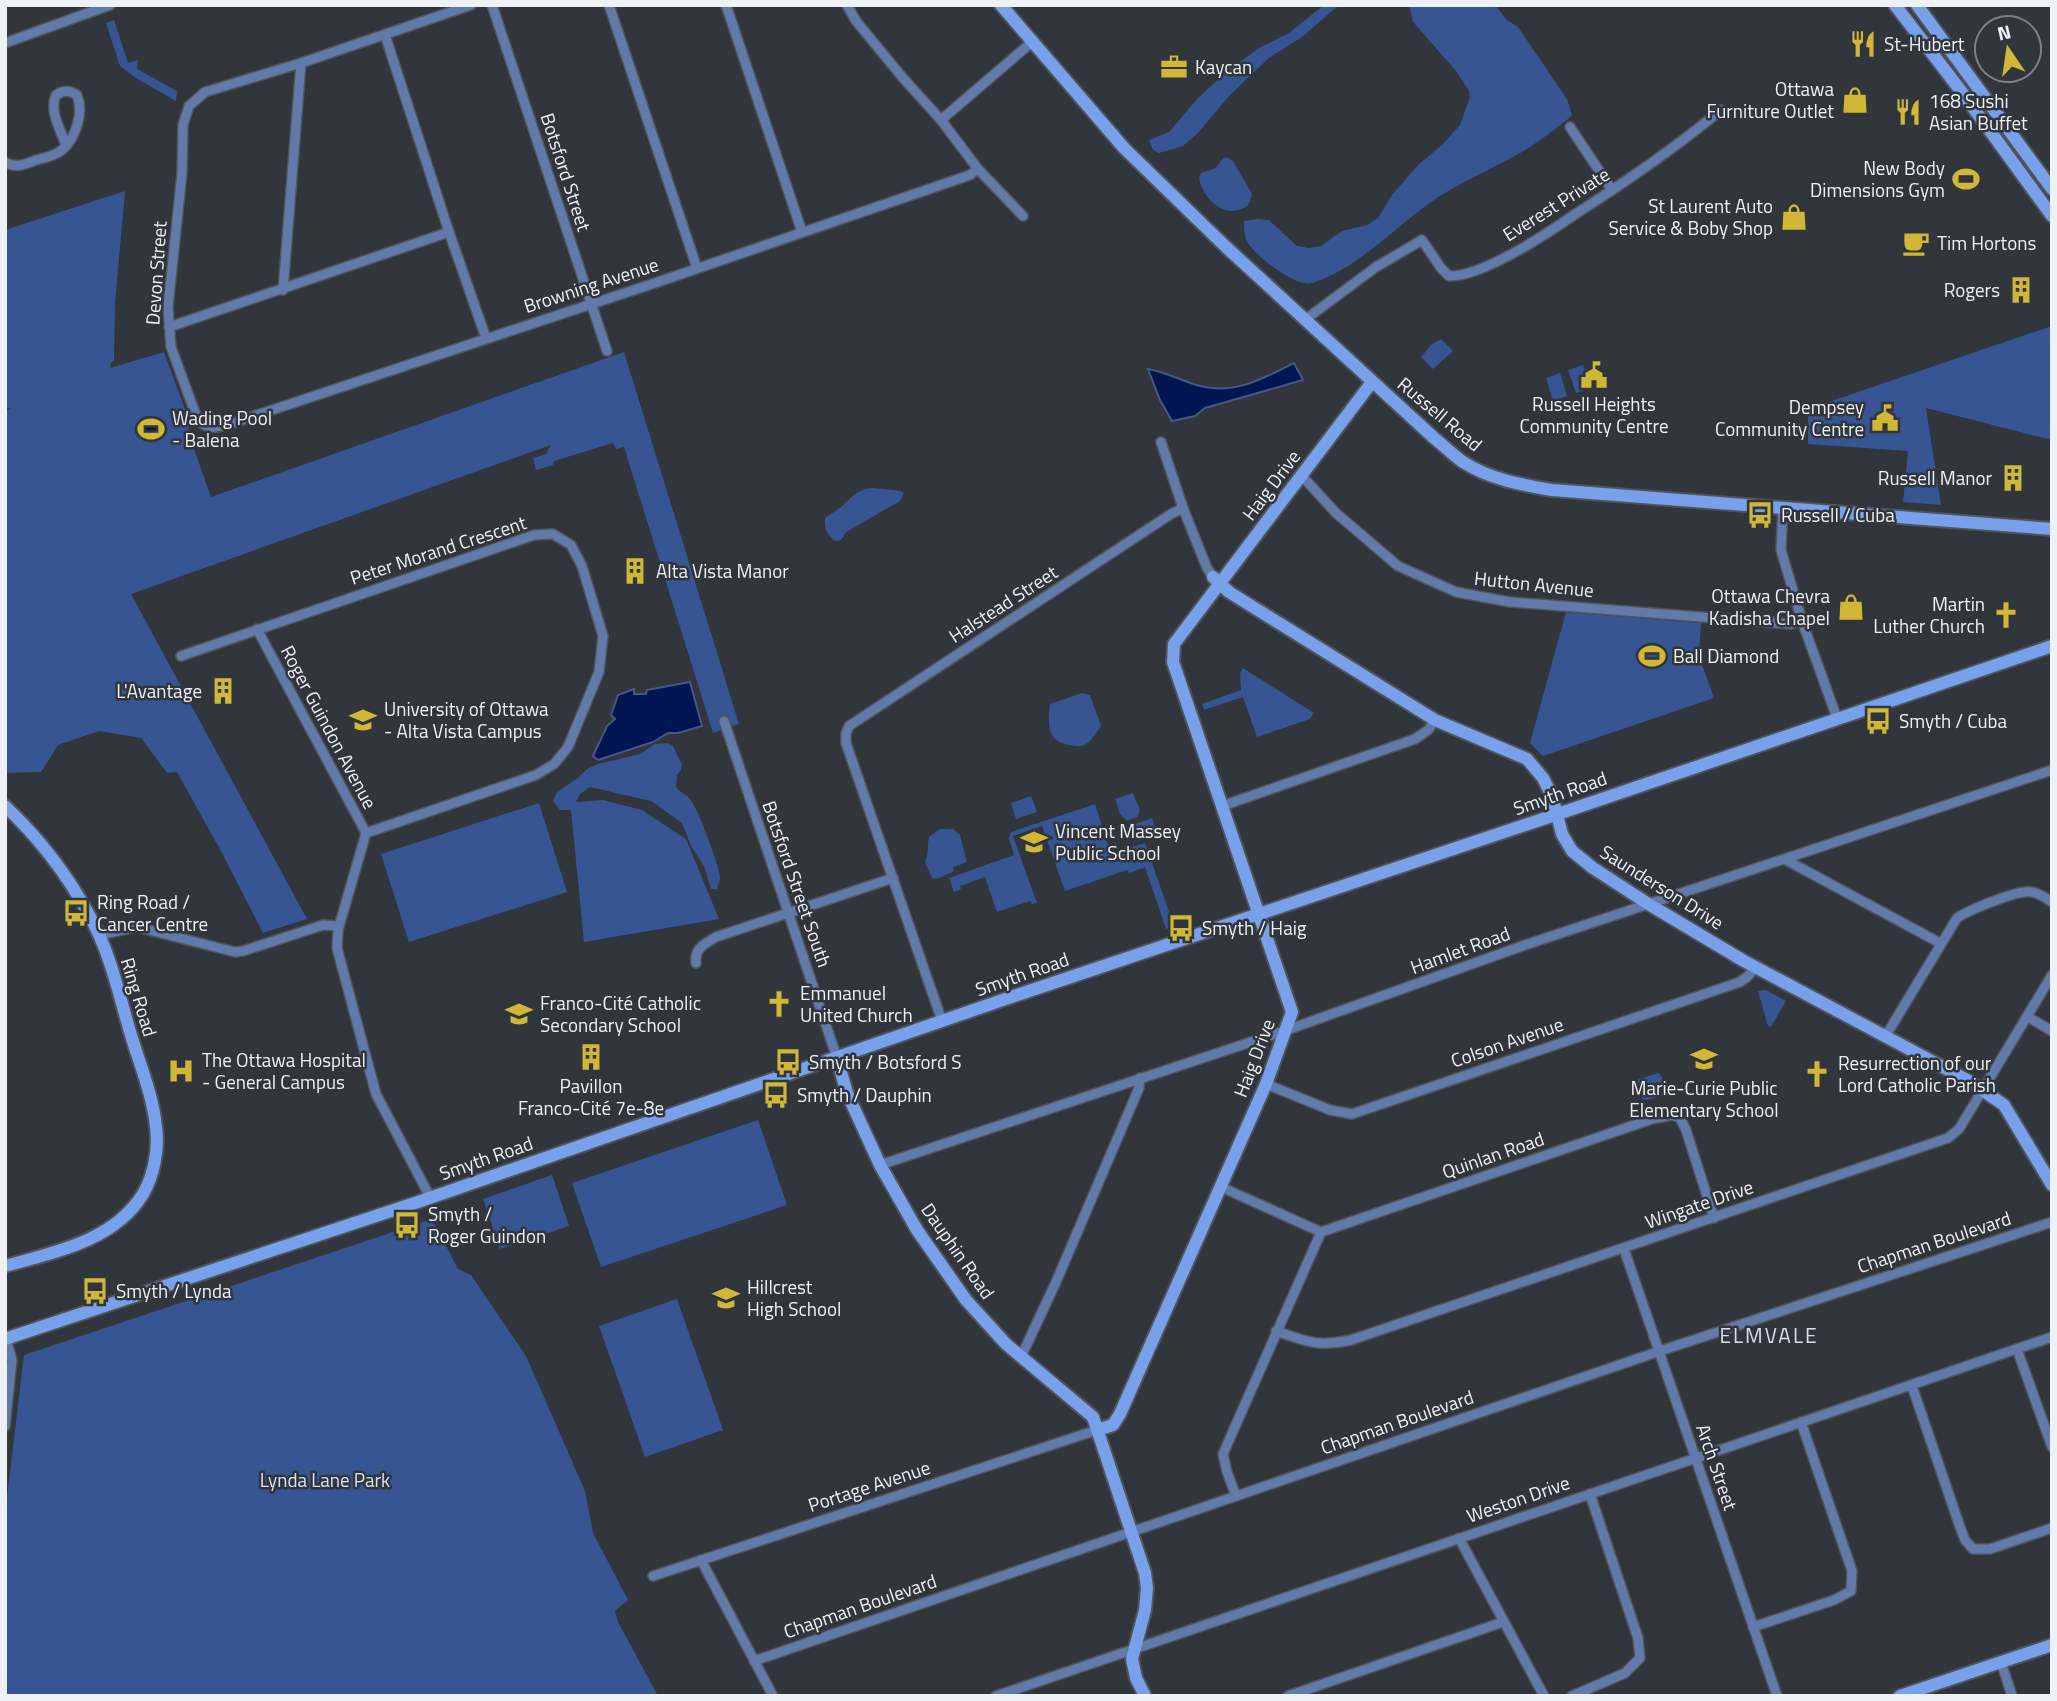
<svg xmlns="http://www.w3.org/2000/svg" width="2057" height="1701" font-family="'Titillium Web',sans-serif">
<rect width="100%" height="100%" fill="#31353c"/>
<g fill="#365592">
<polygon points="1324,5 1339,5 1302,37 1269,58 1230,95 1197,134 1183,146 1159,153 1153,150 1149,140 1169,132 1197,99 1226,72 1259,48 1289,33"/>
<path d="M 1409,5 L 1495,5 L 1507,20 L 1518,27 L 1567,99 L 1572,116 C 1555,129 1538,143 1520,153 C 1489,171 1455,184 1427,205 C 1394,229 1352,272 1312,283 C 1296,287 1260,259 1250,246 C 1244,238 1244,231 1244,221 L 1257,219 L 1269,220 L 1297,246 L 1309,248 L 1321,246 L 1342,231 L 1367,225 L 1378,218 L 1392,195 L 1418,165 L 1443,144 L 1460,125 L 1470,97 L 1469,91 L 1456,71 L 1413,22 Z"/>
<polygon points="114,20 128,63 138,60 137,69 177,91 176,101 136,78 120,66 106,23"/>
<path d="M 1223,158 L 1228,158 L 1233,161 L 1252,194 C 1251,198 1250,202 1248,205 C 1245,208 1242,209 1238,210 C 1220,216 1202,195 1199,178 L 1201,173 L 1216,168 Z"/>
<polygon points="125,191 115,304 114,360 111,363 110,368 164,352 190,423 188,432 211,497 624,352 739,724 713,733 624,447 616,449 613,443 554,461 553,465 536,470 533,458 546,454 551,445 131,594 307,919 263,933 222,853 177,772 167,773 141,738 99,731 58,745 41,772 5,773 5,411 11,408 5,409 5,230"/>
<polygon points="2052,326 2052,440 1926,408 1941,505 1903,502 1908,451 1808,444 1808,409"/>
<polygon points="1441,339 1453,351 1433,369 1421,357 1431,345"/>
<polygon points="1583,365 1590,388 1576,393 1568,370"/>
<polygon points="1560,373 1567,396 1553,401 1546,378"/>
<path d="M 871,488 C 879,489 899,489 904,493 L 900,501 L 846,532 L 841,540 L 835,541 C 827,535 824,528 825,518 C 830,514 836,511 841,507 C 851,498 856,490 871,488 Z"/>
<polygon points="1566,612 1701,623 1699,656 1714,698 1543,756 1530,743"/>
<polygon points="1243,668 1314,713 1310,719 1257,737 1243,697 1204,710 1202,704 1241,690 1240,673"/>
<path d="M 1082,693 L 1090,695 L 1101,726 C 1097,731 1092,741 1086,744 C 1081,747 1075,746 1069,745 C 1046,741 1048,723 1050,704 Z"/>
<path d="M 668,743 L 673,746 L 682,765 L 681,770 L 677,775 L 676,787 C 680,793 685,793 689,798 C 696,803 720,867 720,877 C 720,881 718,885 717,889 L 711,889 L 704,866 L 691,846 L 682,823 L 651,801 L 590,787 L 580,794 L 576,802 L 603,800 L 642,810 L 686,839 L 719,919 L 584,942 L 571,810 L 560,810 L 553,801 L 557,792 L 578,778 L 587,769 L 598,764 L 640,754 L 655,744 Z"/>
<polygon points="1133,793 1140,810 1137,817 1127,821 1120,814 1115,799"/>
<polygon points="1031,796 1037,812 1016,819 1011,803"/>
<polygon points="539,803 567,892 409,942 381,854"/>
<polygon points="1095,804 1111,854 1145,843 1174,926 1166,929 1145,867 1129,873 1127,870 1065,891 1042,826 1013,836 1037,903 1032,904 1030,901 997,912 985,877 960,886 961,889 954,892 949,878 1014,855 1009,838 1011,832"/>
<polygon points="1152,818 1157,834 1138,841 1133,827 1135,824"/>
<path d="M 940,829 L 953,829 L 960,835 L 967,862 L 953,867 L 954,871 L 937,879 L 932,878 L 925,862 C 929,855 927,845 929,837 Z"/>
<polygon points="1766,990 1786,1001 1771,1027 1768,1026 1758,991"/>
<path d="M 1658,1073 C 1664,1077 1667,1088 1665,1095 L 1647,1100 L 1642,1099 L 1637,1083 L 1639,1079 Z"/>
<polygon points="758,1120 787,1205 601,1267 572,1183"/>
<polygon points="552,1175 569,1226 500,1249 483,1199"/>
<polygon points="432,1219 458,1269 471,1275 526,1356 585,1491 593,1533 628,1600 615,1611 618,1622 658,1696 5,1696 5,1514 24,1355"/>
<polygon points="677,1299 723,1430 645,1457 599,1326"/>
</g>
<g fill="#001552" stroke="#475783" stroke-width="2">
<path d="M 1294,363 L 1303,380 L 1205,408 L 1195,416 L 1172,421 L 1160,400 L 1148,369 C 1166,372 1182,381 1200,386 C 1235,395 1264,378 1294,363 Z"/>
<polygon points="160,418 165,432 141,440 136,425"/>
<polygon points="690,682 702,726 678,733 668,733 653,742 598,760 593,756 607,726 615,719 611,715 618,695 634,689 634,694 646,694 647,690"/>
</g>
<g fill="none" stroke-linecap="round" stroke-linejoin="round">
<defs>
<g id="street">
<path d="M 471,5 L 301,63 L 205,92 L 189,106 L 183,125 L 182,173 L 168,307 L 171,347 L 197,418 C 207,432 218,427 233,423 L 658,282 L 970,175 L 978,169"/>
<polyline points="492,5 607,351"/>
<polyline points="609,5 697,268"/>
<polyline points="726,5 802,232"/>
<polyline points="847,5 856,21 903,78 941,120 978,169 1023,216"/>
<polyline points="385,35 449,232 486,338"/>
<polyline points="5,43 110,5"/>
<polyline points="941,120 1032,42"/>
<polyline points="1570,127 1612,190"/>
<path d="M 5,162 C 16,169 25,164 36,160 C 44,158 55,156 62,150 C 76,138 84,112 77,95 C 69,90 64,90 56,95 C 49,111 60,129 66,145"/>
<polyline points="283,290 301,63"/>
<path d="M 1306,319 L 1376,267 L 1422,240 L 1441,268 L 1449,276 C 1483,277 1548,233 1577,213 C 1627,181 1675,148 1721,110"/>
<polyline points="169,327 449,232"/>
<polyline points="1161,442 1183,508 1207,568 1213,577"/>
<polyline points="1302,476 1336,513 1398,566 1456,592 1510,602 1791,624 1802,621"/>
<polyline points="1783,507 1781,550 1802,621 1837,718"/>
<polyline points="257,629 366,833 338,930 337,948 376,1094 430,1197"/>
<polyline points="181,656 534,535 553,534 571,545 582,566 603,636 599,672 568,747 554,764 536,775 366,833"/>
<polyline points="724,721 837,1058"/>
<polyline points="1222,806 1415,739 1428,730 1435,720"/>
<polyline points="1786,860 1940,943"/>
<polyline points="99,935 137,927 235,952 243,951 323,925 339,926"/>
<path d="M 696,963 C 694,948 705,944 716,937 L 893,878"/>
<polyline points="2028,1017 2052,1031"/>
<polyline points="942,1021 846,743 846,733 849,726 1171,514 1183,508"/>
<path d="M 1885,1037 L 1957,918 C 1969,910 2017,890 2031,892 C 2039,893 2046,898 2052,902"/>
<polyline points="1266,1084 1330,1110 1352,1114 1740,982 1747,977 1756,967"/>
<polyline points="880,1165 1287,1030 1525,945 2052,770"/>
<polyline points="1221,1187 1321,1232 1652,1119 1672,1115 1680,1118 1686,1130 1714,1218"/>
<polyline points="1624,1249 1777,1696"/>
<path d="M 1276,1331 C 1308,1342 1317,1347 1351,1340 L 1948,1138 L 1959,1129 L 2052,975"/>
<polyline points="2017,1349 2052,1447"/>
<polyline points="1021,1357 1056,1282 1139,1088 1140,1078"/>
<polyline points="1912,1386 1960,1527 1965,1540 1973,1549 1990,1549 2052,1528"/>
<polyline points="5,1426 12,1360 6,1339"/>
<polyline points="1236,1496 1227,1472 1223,1454 1321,1232"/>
<polyline points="1459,1538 1544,1696"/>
<polyline points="701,1560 773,1696"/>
<polyline points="653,1576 1097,1430"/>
<polyline points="1753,1627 1834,1600 1851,1591 1852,1571 1801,1422"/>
<polyline points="754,1661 1660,1351 2052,1222"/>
<polyline points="2001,1662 2012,1696"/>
<polyline points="996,1696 2052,1337"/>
<polyline points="1288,1696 1503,1622"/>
<polyline points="1572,1696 1625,1673 1640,1658 1638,1638 1590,1494"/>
</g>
<g id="secondary">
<path d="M 1001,5 L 1124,148 L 1226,247 L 1433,437 C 1443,445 1453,455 1463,462 C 1489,479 1522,485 1552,490 L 2052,529"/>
<polyline points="1895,5 1961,91 2052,216"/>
<polyline points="1917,5 2052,189"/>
<polyline points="1213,577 1229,592 1435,720 1527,759 1543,778 1552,796 1562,834 1572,851 1593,868 1650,905 1744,961 1969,1081 2004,1105 2052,1185"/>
<path d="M 5,806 C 39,838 67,874 89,915 C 110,951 119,995 131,1035 C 140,1065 153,1096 156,1127 C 159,1149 154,1175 143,1194 C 114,1241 55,1252 5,1266"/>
<polyline points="837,1058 847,1093 880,1165 917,1230 966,1300 1006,1344 1093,1417 1145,1573 1147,1588 1145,1610 1132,1659 1136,1678 1145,1696"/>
<polyline points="5,1339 415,1203 1020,994 1546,818 2052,646"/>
<polyline points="1097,1430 1113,1425 1120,1414 1266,1084 1292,1012 1173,662 1174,644 1372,382"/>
<polyline points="1900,1696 2052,1645"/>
</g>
</defs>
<use href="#street" stroke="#4f535a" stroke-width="12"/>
<use href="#secondary" stroke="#4f535a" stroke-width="16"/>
<use href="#street" stroke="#617aa9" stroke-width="9"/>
<use href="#secondary" stroke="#78a0eb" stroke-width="12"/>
</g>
<defs>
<symbol id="restaurant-bare" viewBox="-9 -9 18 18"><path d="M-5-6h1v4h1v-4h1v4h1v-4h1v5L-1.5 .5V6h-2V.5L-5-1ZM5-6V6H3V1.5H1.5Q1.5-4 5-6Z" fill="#d0b736" stroke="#31353c" stroke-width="2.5" paint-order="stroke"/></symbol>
<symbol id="office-bare" viewBox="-9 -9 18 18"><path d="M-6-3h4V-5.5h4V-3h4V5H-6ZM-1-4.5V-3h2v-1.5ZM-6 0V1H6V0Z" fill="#d0b736" stroke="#31353c" stroke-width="2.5" paint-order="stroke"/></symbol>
<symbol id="shop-bare" viewBox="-9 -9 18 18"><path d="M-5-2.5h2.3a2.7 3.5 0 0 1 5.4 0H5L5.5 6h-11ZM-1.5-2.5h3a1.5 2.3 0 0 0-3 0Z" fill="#d0b736" stroke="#31353c" stroke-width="2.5" paint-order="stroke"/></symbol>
<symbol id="stadium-bare" viewBox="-9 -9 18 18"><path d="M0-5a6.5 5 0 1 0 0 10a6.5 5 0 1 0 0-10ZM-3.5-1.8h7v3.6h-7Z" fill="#d0b736" stroke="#31353c" stroke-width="2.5" paint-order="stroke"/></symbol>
<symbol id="cafe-bare" viewBox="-9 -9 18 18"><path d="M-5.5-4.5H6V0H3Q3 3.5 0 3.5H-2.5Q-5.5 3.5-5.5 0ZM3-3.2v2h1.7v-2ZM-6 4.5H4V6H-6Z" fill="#d0b736" stroke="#31353c" stroke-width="2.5" paint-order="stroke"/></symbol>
<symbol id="building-bare" viewBox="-9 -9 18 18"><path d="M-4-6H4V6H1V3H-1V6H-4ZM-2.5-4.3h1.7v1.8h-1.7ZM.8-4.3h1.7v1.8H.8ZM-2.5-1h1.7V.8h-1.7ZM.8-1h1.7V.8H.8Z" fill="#d0b736" stroke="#31353c" stroke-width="2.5" paint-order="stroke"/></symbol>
<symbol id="civic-bare" viewBox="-9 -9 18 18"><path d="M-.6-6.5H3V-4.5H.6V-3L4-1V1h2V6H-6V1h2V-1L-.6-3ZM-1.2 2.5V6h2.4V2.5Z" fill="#d0b736" stroke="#31353c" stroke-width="2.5" paint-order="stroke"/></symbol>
<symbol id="bus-bare" viewBox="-9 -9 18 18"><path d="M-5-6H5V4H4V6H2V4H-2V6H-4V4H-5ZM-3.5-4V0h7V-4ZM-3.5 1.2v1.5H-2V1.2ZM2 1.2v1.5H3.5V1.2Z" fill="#d0b736" stroke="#31353c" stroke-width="2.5" paint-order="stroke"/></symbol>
<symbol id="church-bare" viewBox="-9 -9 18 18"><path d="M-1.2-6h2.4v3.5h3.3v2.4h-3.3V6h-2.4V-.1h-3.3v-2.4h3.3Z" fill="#d0b736" stroke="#31353c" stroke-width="2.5" paint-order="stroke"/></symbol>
<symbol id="university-bare" viewBox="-9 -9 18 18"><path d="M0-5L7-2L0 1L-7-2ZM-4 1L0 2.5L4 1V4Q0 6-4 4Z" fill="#d0b736" stroke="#31353c" stroke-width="2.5" paint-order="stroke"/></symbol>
<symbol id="school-bare" viewBox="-9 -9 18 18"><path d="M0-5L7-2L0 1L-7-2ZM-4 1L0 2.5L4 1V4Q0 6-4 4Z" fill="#d0b736" stroke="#31353c" stroke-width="2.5" paint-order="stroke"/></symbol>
<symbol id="hospital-bare" viewBox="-9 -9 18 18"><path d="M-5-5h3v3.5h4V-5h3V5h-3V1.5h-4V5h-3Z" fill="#d0b736" stroke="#31353c" stroke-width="2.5" paint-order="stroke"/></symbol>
</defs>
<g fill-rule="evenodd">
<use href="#restaurant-bare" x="1844" y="25" width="38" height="38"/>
<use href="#office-bare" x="1155" y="48" width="38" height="38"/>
<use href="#shop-bare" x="1836" y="81" width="38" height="38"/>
<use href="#restaurant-bare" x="1889" y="93" width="38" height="38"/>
<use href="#stadium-bare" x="1947" y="160" width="38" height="38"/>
<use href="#shop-bare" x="1775" y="198" width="38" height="38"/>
<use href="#cafe-bare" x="1897" y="224" width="38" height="38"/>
<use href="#building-bare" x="2002" y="271" width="38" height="38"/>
<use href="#civic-bare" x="1575" y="356" width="38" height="38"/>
<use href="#civic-bare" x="1866" y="399" width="38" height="38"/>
<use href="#stadium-bare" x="132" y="410" width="38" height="38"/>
<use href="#building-bare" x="1994" y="459" width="38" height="38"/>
<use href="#bus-bare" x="1741" y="496" width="38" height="38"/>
<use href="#building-bare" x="616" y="552" width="38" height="38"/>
<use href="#shop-bare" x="1832" y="588" width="38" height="38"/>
<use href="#church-bare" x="1987" y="596" width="38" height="38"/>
<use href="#stadium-bare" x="1633" y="637" width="38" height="38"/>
<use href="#building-bare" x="204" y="672" width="38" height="38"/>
<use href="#university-bare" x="344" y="701" width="38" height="38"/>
<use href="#bus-bare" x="1859" y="702" width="38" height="38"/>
<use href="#school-bare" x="1015" y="823" width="38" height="38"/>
<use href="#bus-bare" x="57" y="894" width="38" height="38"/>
<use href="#bus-bare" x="1162" y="909" width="38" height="38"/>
<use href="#church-bare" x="760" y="985" width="38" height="38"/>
<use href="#school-bare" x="500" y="995" width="38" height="38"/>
<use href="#building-bare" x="572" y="1038" width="38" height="38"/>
<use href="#school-bare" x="1685" y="1040" width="38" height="38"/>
<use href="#bus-bare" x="769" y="1043" width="38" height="38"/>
<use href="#hospital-bare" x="162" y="1052" width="38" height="38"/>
<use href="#church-bare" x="1798" y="1055" width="38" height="38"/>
<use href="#bus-bare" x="757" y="1076" width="38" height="38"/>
<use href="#bus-bare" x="388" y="1206" width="38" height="38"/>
<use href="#bus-bare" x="76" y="1272" width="38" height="38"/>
<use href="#school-bare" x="707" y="1279" width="38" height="38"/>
</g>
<g text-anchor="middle" stroke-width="5" stroke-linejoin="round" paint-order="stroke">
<g font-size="19" fill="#eef1f5" stroke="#31353c" text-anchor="start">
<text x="1884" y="51">St-Hubert</text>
<text x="1195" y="74">Kaycan</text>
<text x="1834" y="96" text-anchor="end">Ottawa<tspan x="1834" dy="22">Furniture Outlet</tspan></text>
<text x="1929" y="108">168 Sushi<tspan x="1929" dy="22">Asian Buffet</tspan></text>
<text x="1945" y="175" text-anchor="end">New Body<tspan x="1945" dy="22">Dimensions Gym</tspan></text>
<text x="1773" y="213" text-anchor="end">St Laurent Auto<tspan x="1773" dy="22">Service &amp; Boby Shop</tspan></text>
<text x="1937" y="250">Tim Hortons</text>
<text x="2000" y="297" text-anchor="end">Rogers</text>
<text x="1594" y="411" text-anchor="middle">Russell Heights<tspan x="1594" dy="22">Community Centre</tspan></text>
<text x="1864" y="414" text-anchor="end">Dempsey<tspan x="1864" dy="22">Community Centre</tspan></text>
<text x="172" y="425">Wading Pool<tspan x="172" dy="22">- Balena</tspan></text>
<text x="1992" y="485" text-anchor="end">Russell Manor</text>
<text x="1781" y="522">Russell / Cuba</text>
<text x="656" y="578">Alta Vista Manor</text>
<text x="1830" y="603" text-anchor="end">Ottawa Chevra<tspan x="1830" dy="22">Kadisha Chapel</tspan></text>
<text x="1985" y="611" text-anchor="end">Martin<tspan x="1985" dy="22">Luther Church</tspan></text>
<text x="1673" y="663">Ball Diamond</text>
<text x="202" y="698" text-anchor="end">L'Avantage</text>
<text x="384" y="716">University of Ottawa<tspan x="384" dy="22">- Alta Vista Campus</tspan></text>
<text x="1899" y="728">Smyth / Cuba</text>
<text x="1055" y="838">Vincent Massey<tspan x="1055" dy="22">Public School</tspan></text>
<text x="97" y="909">Ring Road /<tspan x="97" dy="22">Cancer Centre</tspan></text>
<text x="1202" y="935">Smyth / Haig</text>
<text x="800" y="1000">Emmanuel<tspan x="800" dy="22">United Church</tspan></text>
<text x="540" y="1010">Franco-Cité Catholic<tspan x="540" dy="22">Secondary School</tspan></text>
<text x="202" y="1067">The Ottawa Hospital<tspan x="202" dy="22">- General Campus</tspan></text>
<text x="809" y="1069">Smyth / Botsford S</text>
<text x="1838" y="1070">Resurrection of our<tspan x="1838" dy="22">Lord Catholic Parish</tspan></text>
<text x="591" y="1093" text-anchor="middle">Pavillon<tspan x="591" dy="22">Franco-Cité 7e-8e</tspan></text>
<text x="1704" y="1095" text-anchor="middle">Marie-Curie Public<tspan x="1704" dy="22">Elementary School</tspan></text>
<text x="797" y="1102">Smyth / Dauphin</text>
<text x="428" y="1221">Smyth /<tspan x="428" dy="22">Roger Guindon</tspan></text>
<text x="747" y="1294">Hillcrest<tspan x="747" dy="22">High School</tspan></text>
<text x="116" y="1298">Smyth / Lynda</text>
</g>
<g font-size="19" fill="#eef1f5" stroke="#31353c">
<text transform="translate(566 172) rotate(72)" y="7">Botsford Street</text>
<text transform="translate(1556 204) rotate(-32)" y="7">Everest Private</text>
<text transform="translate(156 273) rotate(-86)" y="7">Devon Street</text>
<text transform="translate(591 285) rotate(-18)" y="7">Browning Avenue</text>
<text transform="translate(1440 414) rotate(40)" y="7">Russell Road</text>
<text transform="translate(1271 485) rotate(-53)" y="7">Haig Drive</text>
<text transform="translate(438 550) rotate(-18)" y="7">Peter Morand Crescent</text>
<text transform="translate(1534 584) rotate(6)" y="7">Hutton Avenue</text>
<text transform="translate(1003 604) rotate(-33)" y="7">Halstead Street</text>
<text transform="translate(329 727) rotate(62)" y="7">Roger Guindon Avenue</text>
<text transform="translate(1560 793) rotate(-19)" y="7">Smyth Road</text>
<text transform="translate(797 884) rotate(71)" y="7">Botsford Street South</text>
<text transform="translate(1662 887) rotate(32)" y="7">Saunderson Drive</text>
<text transform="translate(1460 950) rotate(-20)" y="7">Hamlet Road</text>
<text transform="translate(1022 974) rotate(-19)" y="7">Smyth Road</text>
<text transform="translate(139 997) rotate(73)" y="7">Ring Road</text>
<text transform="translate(1507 1042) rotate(-19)" y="7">Colson Avenue</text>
<text transform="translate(1254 1058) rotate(-69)" y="7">Haig Drive</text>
<text transform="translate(1493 1155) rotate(-19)" y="7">Quinlan Road</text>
<text transform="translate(486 1158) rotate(-19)" y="7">Smyth Road</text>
<text transform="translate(1699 1204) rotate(-19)" y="7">Wingate Drive</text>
<text transform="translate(1934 1242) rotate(-18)" y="7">Chapman Boulevard</text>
<text transform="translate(958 1251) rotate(55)" y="7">Dauphin Road</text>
<text transform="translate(1397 1422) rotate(-19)" y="7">Chapman Boulevard</text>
<text transform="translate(1717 1467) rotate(71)" y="7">Arch Street</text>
<text transform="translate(869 1486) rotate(-18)" y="7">Portage Avenue</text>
<text transform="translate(1518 1499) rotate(-19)" y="7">Weston Drive</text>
<text transform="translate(860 1606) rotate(-19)" y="7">Chapman Boulevard</text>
</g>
<g font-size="19" fill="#d8e3f6" stroke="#31353c">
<text x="325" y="1487">Lynda Lane Park</text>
</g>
<g font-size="21" letter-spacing="2" fill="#d9dee8" stroke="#31353c">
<text x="1769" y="1343">ELMVALE</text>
</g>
</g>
<rect width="2057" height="1701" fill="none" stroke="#eef1f5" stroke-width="14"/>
<g transform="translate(2008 49) rotate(347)"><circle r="33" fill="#31353c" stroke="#7d8086" stroke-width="2"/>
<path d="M0-5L12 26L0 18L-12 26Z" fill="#d0b736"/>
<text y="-10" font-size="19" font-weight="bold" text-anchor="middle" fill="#eef1f5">N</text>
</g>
</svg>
